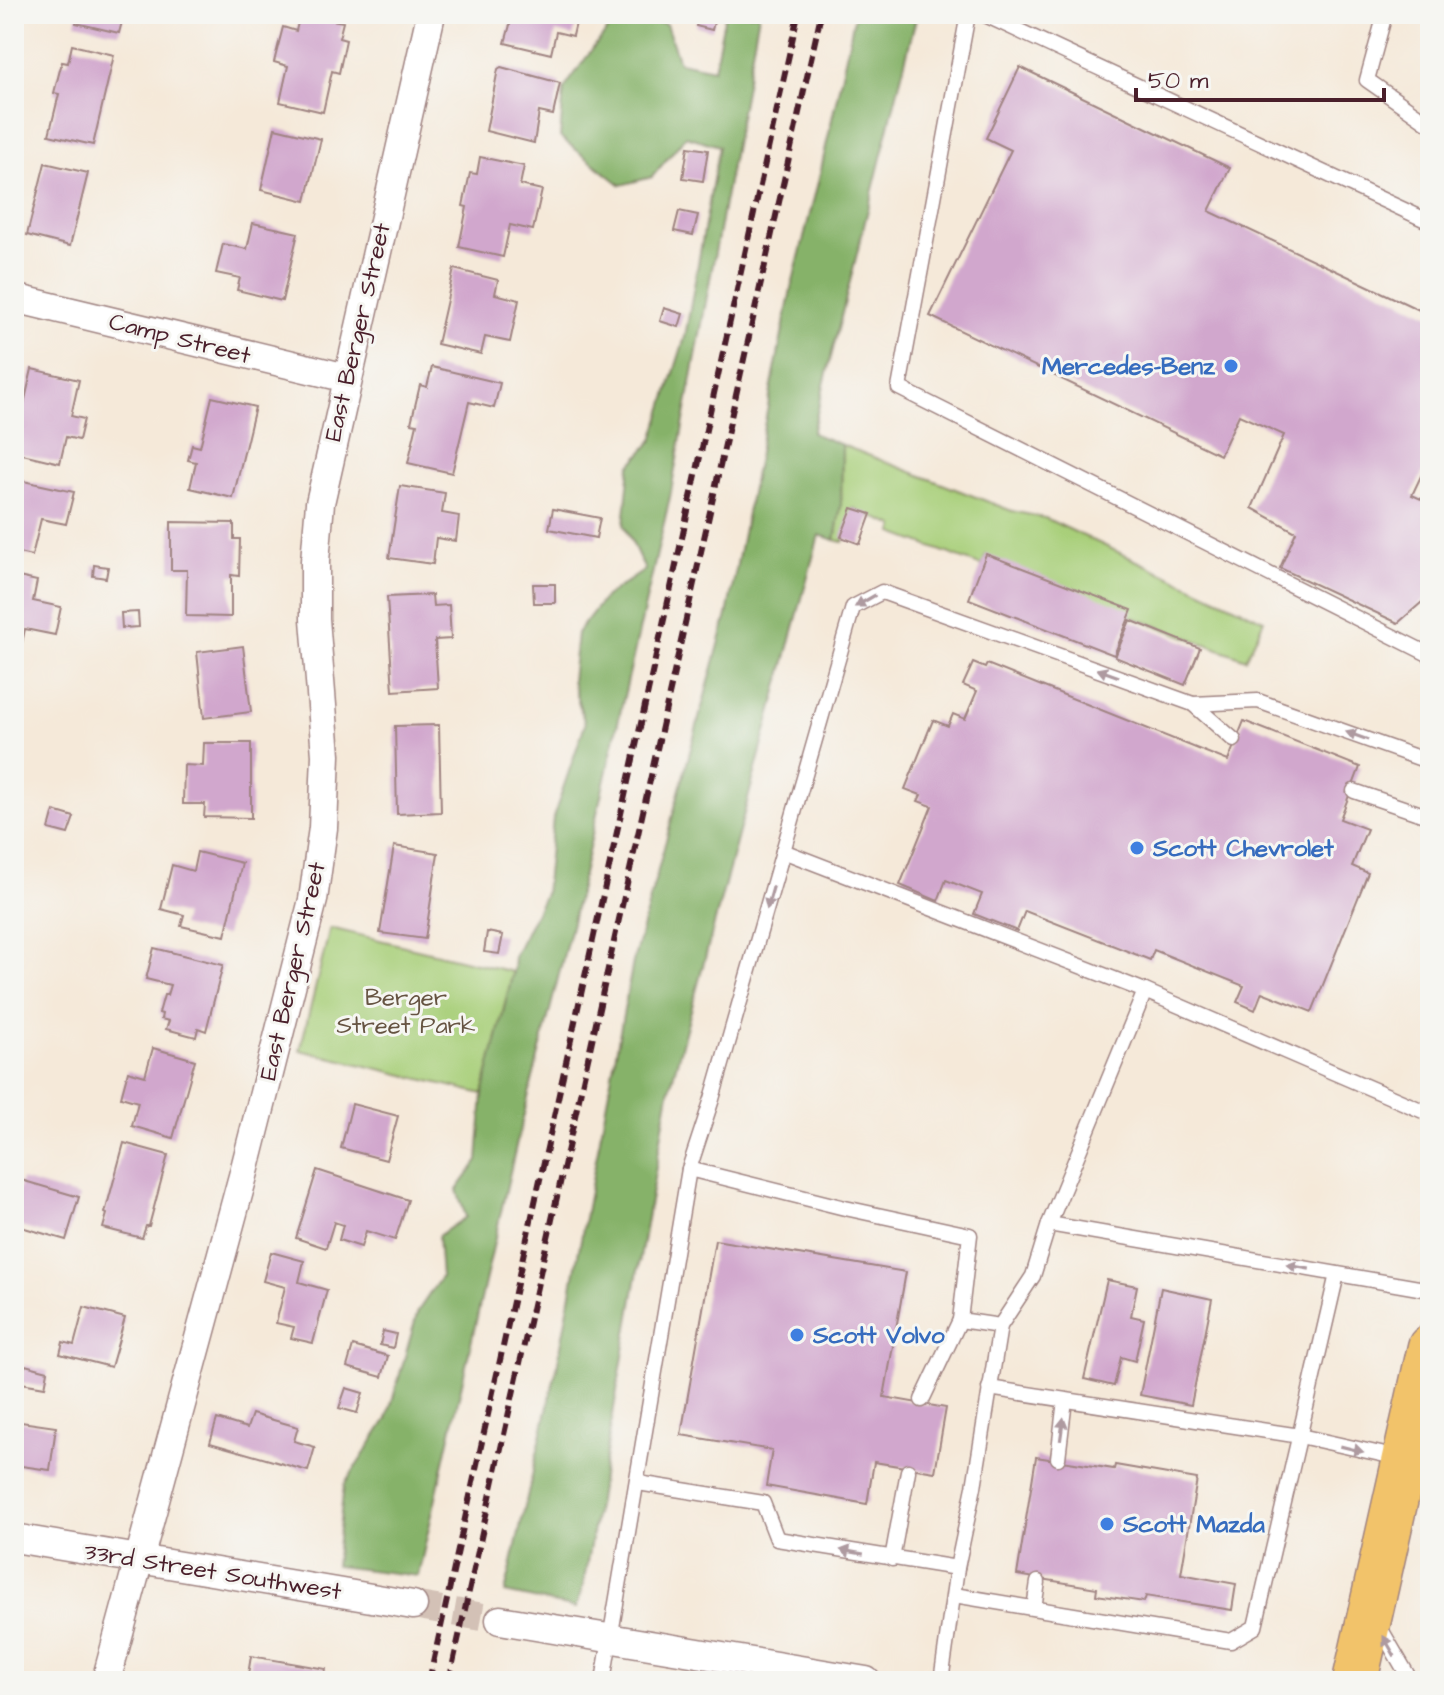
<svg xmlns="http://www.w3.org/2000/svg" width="1444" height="1695" font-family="'Architects Daughter',sans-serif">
<rect width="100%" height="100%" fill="#f6f6f2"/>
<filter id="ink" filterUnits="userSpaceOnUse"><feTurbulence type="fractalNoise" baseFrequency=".0125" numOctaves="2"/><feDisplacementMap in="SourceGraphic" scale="16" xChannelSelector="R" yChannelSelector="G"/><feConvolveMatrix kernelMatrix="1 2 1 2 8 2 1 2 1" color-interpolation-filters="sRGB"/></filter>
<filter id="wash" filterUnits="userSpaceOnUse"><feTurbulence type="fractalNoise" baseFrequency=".006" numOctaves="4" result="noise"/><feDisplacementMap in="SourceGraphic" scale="32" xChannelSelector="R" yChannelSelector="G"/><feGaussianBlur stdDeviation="1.8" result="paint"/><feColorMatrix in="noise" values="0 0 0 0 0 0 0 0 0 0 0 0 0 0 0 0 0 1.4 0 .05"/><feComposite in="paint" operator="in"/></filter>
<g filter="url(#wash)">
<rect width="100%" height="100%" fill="#f5e9d9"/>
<g fill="#a8cf79" stroke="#797752" stroke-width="2">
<polygon points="842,445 1012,511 1045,518 1264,620 1246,659 1130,616 986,555 982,566 893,533 895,526 853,508 843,542 835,540 841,505"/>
<polygon points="330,928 513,972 483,1094 300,1050"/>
</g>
<g fill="#86b269" stroke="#68684a" stroke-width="2">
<polygon points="621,14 666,24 679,62 714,69 725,14 759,14 670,497 572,922 516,1146 418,1576 335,1566 344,1485 387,1419 418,1311 441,1277 438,1236 466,1217 457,1190 478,1161 483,1094 513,972 514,956 545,894 553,818 585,724 572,681 577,633 605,597 645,570 624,525 630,466 653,440 685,337 719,146 686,136 652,177 621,185 560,137 564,89 593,48"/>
<polygon points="855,14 917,14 812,433 842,445 841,505 835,540 819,535 669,1092 583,1586 576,1608 505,1593 557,1367 633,962 727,615 791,289 820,174"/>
</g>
<g id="blocks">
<g fill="#d1a7cd">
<polygon points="78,14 124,14 119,33 76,23"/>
<polygon points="300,14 343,22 339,38 346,40 339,73 332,71 323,112 280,102 288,66 274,62 283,27 296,31"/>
<polygon points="513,14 578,14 573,36 556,32 551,54 505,43"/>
<polygon points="699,14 716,14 712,30 696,26"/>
<polygon points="72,45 114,55 93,145 49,135 59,94 54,93 62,62 68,63"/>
<polygon points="501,67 560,83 553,115 539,112 534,143 486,131 498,69"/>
<polygon points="1020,67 1230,168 1209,211 1430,315 1430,457 1412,495 1430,503 1430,595 1398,623 1280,568 1296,532 1252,508 1284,435 1239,415 1220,455 930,316 1011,150 986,138"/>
<polygon points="275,128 321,139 306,201 261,190"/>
<polygon points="688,147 708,150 703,181 683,178"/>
<polygon points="480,157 524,166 520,185 542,190 533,230 510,225 503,257 459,247 467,207 463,206 470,173 477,174"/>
<polygon points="45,163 88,173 70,246 27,235"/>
<polygon points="679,211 698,215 693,235 674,231"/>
<polygon points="253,223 298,233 282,301 237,290 240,278 216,273 223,244 247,249"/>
<polygon points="454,269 498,280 495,294 519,300 510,342 485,337 481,354 437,344"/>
<polygon points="664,308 683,314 679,327 660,321"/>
<polygon points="432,367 500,383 494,408 469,402 452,473 408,463 417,424 411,423 420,385 427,387"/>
<polygon points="32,369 79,380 71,416 84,419 79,440 66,437 60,463 14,452 14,401 24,404"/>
<polygon points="212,397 255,407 233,498 190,488 196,462 188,460 192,445 200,447"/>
<polygon points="14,479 74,492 66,524 41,519 32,556 14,552"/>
<polygon points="400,486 445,493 442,513 459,516 456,541 436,538 433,564 389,558"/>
<polygon points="852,508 871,514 860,544 841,537"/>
<polygon points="553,509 600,518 596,538 549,529"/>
<polygon points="171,522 234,523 234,539 240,539 239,576 231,575 231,617 186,616 187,570 171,570"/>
<polygon points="986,554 1132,610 1114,655 969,599"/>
<polygon points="94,565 108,567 106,578 93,576"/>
<polygon points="14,576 37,581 33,601 61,607 55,635 25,629 15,676"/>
<polygon points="533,584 555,584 555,603 534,603"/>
<polygon points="432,595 433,606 449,605 451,639 435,640 438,688 393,691 387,597"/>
<polygon points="138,612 139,627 122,628 121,613"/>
<polygon points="1130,620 1200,648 1185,685 1115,657"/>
<polygon points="243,646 251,712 204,718 197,652"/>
<polygon points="973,663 985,668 987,664 1228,761 1244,721 1360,767 1340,819 1367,829 1352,866 1368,873 1312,1012 1262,992 1255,1010 1237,1002 1244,986 1154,950 1150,960 1025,911 1017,931 974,914 982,894 946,880 938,901 900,885 932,806 918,801 921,795 905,789 933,720 948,726 953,714 965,719 977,691 963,685"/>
<polygon points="439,725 441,812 397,814 395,726"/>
<polygon points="204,743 251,743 251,818 204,817 205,804 183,804 184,765 203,766"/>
<polygon points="54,811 74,817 68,834 49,829"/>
<polygon points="394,846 438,853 425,939 380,933"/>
<polygon points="197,852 242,863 225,936 181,926 184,915 161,909 172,865 193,871"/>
<polygon points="487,932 503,935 499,954 484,952"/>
<polygon points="154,948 223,965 206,1031 198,1028 196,1037 166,1029 169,1021 161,1019 162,1014 159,1013 164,995 167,995 170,985 146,979"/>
<polygon points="153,1048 195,1060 173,1138 132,1126 138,1102 121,1097 128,1071 145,1076"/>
<polygon points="352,1104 398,1116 386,1160 341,1148"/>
<polygon points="124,1143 168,1155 149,1226 146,1226 142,1238 103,1228 107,1214 105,1213"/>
<polygon points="317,1170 408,1200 395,1240 366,1231 361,1247 339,1240 343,1225 334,1222 326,1248 296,1238"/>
<polygon points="21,1180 79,1197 66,1240 14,1225 14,1207"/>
<polygon points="715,1240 906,1272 884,1397 946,1408 935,1472 874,1462 867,1504 766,1486 772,1450 681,1435"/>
<polygon points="271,1252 304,1261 299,1282 327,1290 313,1343 291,1338 294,1327 276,1323 285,1287 263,1281"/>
<polygon points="1107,1280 1137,1286 1131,1316 1144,1319 1135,1361 1121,1357 1114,1386 1084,1379"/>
<polygon points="1161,1288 1212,1299 1191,1405 1140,1395"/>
<polygon points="84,1307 125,1318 111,1367 60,1354 63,1342 74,1345"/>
<polygon points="383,1331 396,1334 393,1348 380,1345"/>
<polygon points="353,1346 388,1356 382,1377 347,1367"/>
<polygon points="25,1365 48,1371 45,1387 21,1383"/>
<polygon points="346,1388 363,1393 357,1413 339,1408"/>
<polygon points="252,1414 298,1427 294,1441 315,1447 308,1471 210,1443 217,1419 247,1428"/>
<polygon points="14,1421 56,1427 50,1470 14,1465"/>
<polygon points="1036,1457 1114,1469 1115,1465 1197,1479 1181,1574 1236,1584 1232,1610 1146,1596 1144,1602 1096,1595 1097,1588 1017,1575"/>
<polygon points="251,1656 326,1669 324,1681 247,1681"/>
</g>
</g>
</g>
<g filter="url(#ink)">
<use href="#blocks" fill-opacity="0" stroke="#a08482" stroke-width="2"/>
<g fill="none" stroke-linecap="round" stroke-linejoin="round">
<polyline stroke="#d3c1b6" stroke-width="28" stroke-dasharray="28 14" stroke-linecap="butt" points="413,1605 500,1620"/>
<defs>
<g id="service">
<polyline points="968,14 899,388 1430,655"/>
<polyline points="983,14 1430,222"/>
<polyline points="1385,14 1367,80 1430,124"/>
<polyline points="1193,704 1234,740"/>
<polyline points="1354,791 1430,817"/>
<polyline points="783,851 1145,991 1430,1114"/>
<polyline points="689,1169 845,1208 970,1235 960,1320 1000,1326"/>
<polyline points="1049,1224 1430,1290"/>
<polyline points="989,1388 1300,1436 1430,1465"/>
<polyline points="922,1400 960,1320"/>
<polyline points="1058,1458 1065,1400"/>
<polyline points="638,1483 763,1503 777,1539 957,1568"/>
<polyline points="892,1559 908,1471"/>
<polyline points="954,1595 1231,1641 1255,1627 1337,1274"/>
<polyline points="1034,1608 1038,1582"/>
<polyline points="1379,1626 1411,1681"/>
<polyline points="603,1681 689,1169 712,1099 853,607 882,592 1193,704 1258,701 1430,762"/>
<polyline points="941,1681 957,1568 974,1487 1000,1326 1033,1276 1049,1224 1145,991"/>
</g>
<g id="minor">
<polyline points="14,298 347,378"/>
<polyline points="14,1538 413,1605"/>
<polyline points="500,1620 866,1681"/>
<polyline points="106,1681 243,1176 313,900 323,828 326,755 315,619 315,561 320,503 431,14"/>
</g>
<polyline id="trunk" points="1355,1681 1430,1347"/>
</defs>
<use href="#service" stroke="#a08482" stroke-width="17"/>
<use href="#minor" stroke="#a08482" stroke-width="31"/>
<use href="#trunk" stroke="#a08482" stroke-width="47"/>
<use href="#service" stroke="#fff" stroke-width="14"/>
<use href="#minor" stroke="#fff" stroke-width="28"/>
<use href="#trunk" stroke="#f2c36a" stroke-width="44"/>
<g stroke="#4a1f2b" stroke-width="6" stroke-dasharray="12 6" stroke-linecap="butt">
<polyline points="429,1681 798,14"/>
<polyline points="449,1681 821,14"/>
</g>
</g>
<defs><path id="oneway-solid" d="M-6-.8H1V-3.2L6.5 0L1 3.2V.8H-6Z" transform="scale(2)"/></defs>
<g fill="#ae9aa0">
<use href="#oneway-solid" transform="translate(865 601) rotate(150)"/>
<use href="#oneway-solid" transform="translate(1108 673) rotate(-160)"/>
<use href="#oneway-solid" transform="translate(1357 736) rotate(-160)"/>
<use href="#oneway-solid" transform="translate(770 898) rotate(106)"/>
<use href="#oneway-solid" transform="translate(1298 1267) rotate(-170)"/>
<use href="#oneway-solid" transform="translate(1062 1429) rotate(-82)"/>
<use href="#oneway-solid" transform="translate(1352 1449) rotate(14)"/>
<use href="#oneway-solid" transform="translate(852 1552) rotate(-170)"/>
<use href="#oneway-solid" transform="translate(1389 1646) rotate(-120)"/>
</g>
</g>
<g fill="#3f7fe0" stroke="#f6f6f2" stroke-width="3">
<circle cx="1231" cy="366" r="8"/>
<circle cx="1137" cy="848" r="8"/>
<circle cx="797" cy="1335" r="8"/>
<circle cx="1107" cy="1524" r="8"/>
</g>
<g text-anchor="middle" stroke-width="6" stroke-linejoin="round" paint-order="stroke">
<g font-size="24" fill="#4a1f2b" stroke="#f6f6f2">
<text transform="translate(357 332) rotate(-77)" y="8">East Berger Street</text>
<text transform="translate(180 338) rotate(14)" y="8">Camp Street</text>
<text transform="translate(292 971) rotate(-77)" y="8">East Berger Street</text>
<text transform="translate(213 1571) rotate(9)" y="8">33rd Street Southwest</text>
</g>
<g font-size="24" font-weight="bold" fill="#366cbe" stroke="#f6f6f2" text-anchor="start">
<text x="1215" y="374" text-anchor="end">Mercedes-Benz</text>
<text x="1153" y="856">Scott Chevrolet</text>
<text x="813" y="1343">Scott Volvo</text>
<text x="1123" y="1532">Scott Mazda</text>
</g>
<g font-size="24" fill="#665442" stroke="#f6f6f2">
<text x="406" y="1005">Berger<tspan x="406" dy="28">Street Park</tspan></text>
</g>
</g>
<rect width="1444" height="1695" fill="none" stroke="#f6f6f2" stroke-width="48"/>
<path d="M1136 88v12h248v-12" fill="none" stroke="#4a1f2b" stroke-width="4"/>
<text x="1148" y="88" font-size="24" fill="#4a1f2b" stroke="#f6f6f2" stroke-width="6" paint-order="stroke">50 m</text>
</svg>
